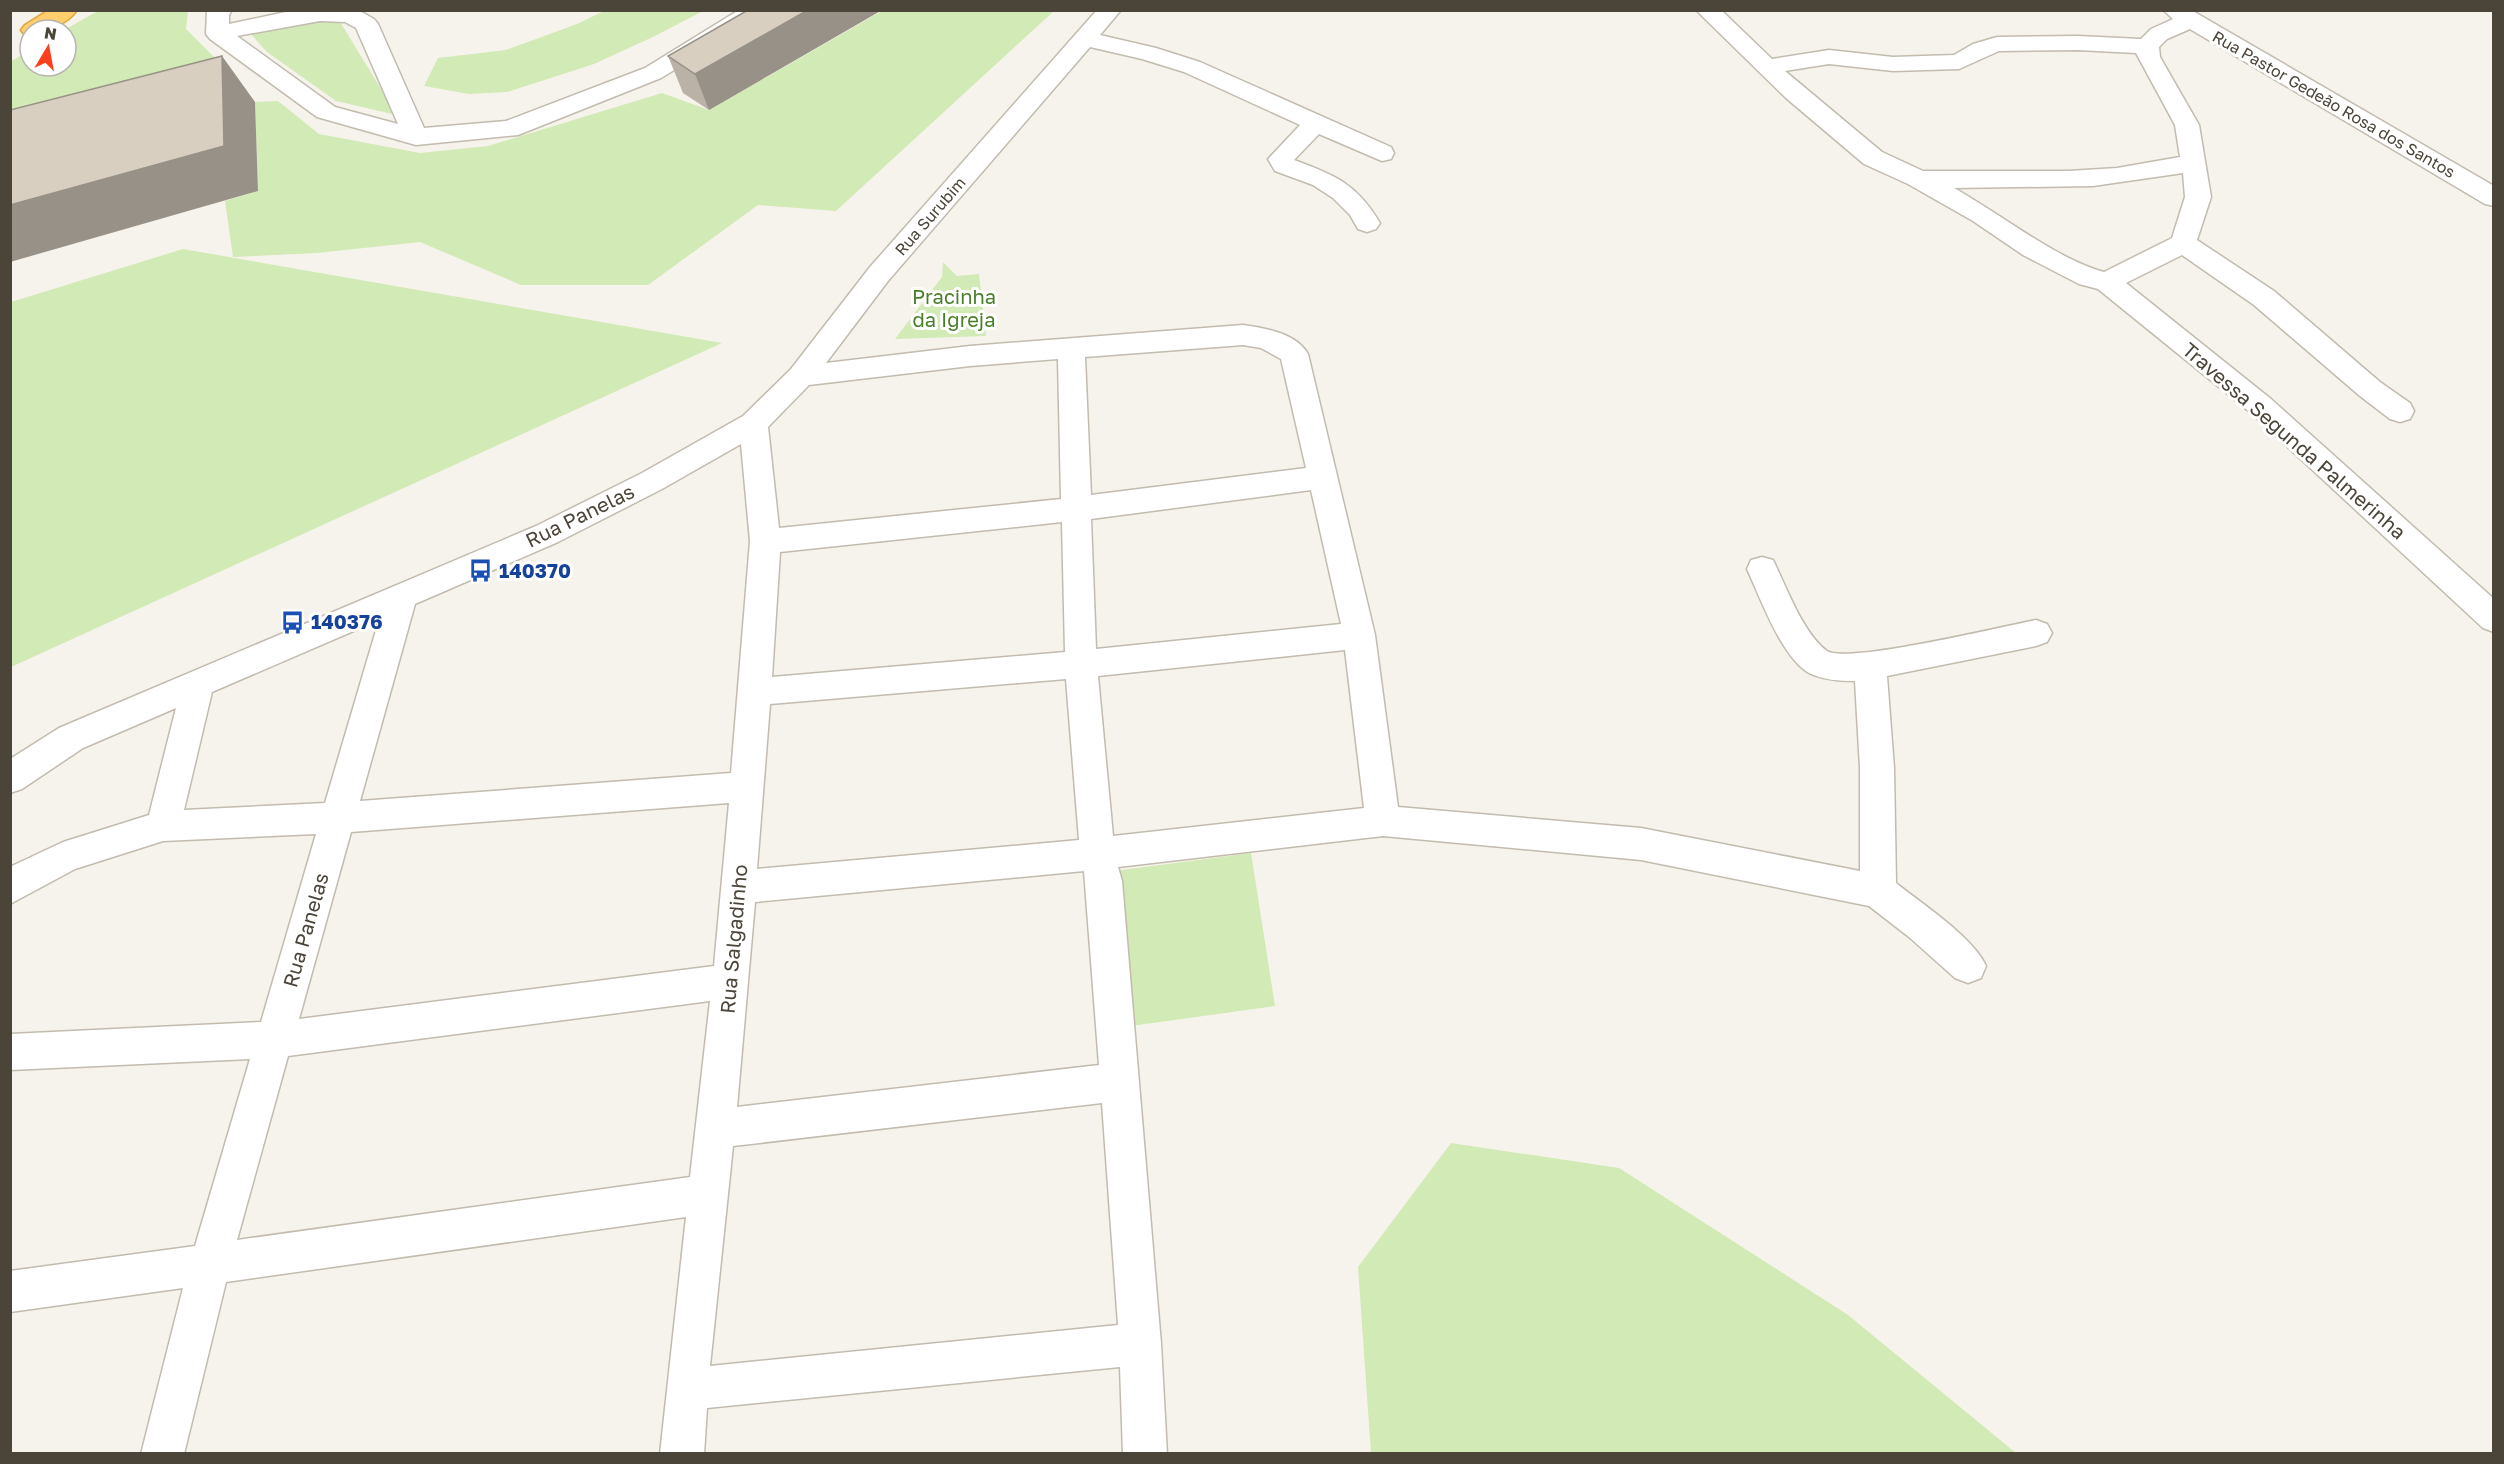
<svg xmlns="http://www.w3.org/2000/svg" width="2504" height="1464" font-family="'Golos Text',sans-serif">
<rect width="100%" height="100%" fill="#f6f3ec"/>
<g fill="#d2eab5">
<polygon points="98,11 188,11 186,29 246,89 11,153 10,62 30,50 30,66 66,66 64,30"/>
<polygon points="604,11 703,11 655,36 594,64 507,92 469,94 424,86 438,58 506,50 577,24"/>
<polygon points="882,11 1054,11 836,211 758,205 648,285 521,285 420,242 317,253 233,257 225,201 258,191 255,102 278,101 319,134 420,153 488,146 662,93 709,110"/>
<polygon points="314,22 340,22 397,115 336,101 267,52 251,34"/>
<polygon points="183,249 722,343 11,667 11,302"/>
<polygon points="943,262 957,276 979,274 986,336 895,339 942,277"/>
<polygon points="1251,853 1275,1006 1131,1026 1114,871"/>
<polygon points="1451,1143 1619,1168 1848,1315 2016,1453 1371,1453 1358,1267"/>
</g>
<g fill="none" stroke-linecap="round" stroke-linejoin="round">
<defs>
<g id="minor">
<path d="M 207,10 L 232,10 L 229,15 L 229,24 L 295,10 L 358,10 L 374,19 L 378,24 L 424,128 L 506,121 L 645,68 L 739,10 L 767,10 L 764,15 L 661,78 L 518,135 L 416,145 L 317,117 L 210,39 L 206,34 ZM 320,21 L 345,22 L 356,28 L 398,124 L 335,107 L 237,36 Z"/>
<path d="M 1097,10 L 1121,10 L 1100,35 L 1156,48 L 1200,62 L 1391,147 L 1394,153 L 1391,159 L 1382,161 L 1319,134 L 1294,160 C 1335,175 1357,184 1380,223 L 1376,229 L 1367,232 L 1358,229 L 1350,215 L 1333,198 L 1313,185 L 1275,171 L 1268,159 L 1300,125 L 1184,72 L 1142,59 L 1090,47 L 888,281 L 826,363 L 970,346 L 1243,325 C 1265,328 1296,333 1308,354 L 1375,635 L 1398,807 L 1641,828 L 1860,871 L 1860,768 L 1855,681 C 1839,681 1823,680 1809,673 C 1782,658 1760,597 1747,569 L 1751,560 L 1762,557 L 1773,560 C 1786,586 1803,634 1827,651 C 1848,664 2004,626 2036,620 L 2047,624 L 2052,633 L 2047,642 L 2036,646 L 1887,676 L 1894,768 L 1896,883 C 1921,903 1974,938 1986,966 L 1981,978 L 1968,983 L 1955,978 L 1909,937 L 1869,906 L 1641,860 L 1383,836 L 1118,867 L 1122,881 L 1161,1344 L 1167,1454 L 1123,1454 L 1120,1367 L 707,1408 L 704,1454 L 660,1454 L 686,1217 L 226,1282 L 184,1454 L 141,1454 L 183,1288 L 10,1312 L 10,1271 L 195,1246 L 250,1059 L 10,1070 L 10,1034 L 261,1022 L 316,834 L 163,841 L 75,869 L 10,904 L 10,867 L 14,865 L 63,842 L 149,815 L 176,708 L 83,748 L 22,789 L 10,793 L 10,759 L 59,728 L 536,526 L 642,473 L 743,416 L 791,369 L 870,267 ZM 1243,345 L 1261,348 L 1281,359 L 1306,468 L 1091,495 L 1085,357 ZM 1058,359 L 1061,499 L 779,528 L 768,427 L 809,385 L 970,366 ZM 741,444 L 750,541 L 731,773 L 360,801 L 415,604 L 558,542 L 662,489 ZM 1311,490 L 1341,624 L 1096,649 L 1091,519 ZM 1062,522 L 1065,652 L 772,677 L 780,552 ZM 379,620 L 325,803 L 184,810 L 212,692 ZM 1345,650 L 1364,808 L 1113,836 L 1098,676 ZM 1066,679 L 1079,840 L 757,869 L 770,704 ZM 729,803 L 714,966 L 299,1019 L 351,832 ZM 1084,871 L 1099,1065 L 737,1107 L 755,902 ZM 710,1001 L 690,1177 L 237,1240 L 288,1056 ZM 1102,1103 L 1118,1325 L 710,1366 L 733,1146 Z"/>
<path d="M 1696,10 L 1721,10 L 1772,59 L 1829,50 L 1893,57 L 1954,55 L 1973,44 L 1997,37 L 2078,36 L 2141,39 L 2151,29 L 2173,19 L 2163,10 L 2191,10 L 2494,186 L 2494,206 L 2485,204 L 2190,29 L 2167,39 L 2159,47 L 2160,57 L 2199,125 L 2211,197 L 2197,240 L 2274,291 L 2380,382 L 2410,403 L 2414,411 L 2410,419 L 2400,422 L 2390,419 L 2360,396 L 2254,305 L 2182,255 L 2126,283 L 2271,399 L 2494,599 L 2494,632 L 2483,628 L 2251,413 L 2098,289 L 2079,284 L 2023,255 L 1973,221 L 1908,184 L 1864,164 L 1786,98 ZM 2078,50 L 2136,53 L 2175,125 L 2180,157 L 2117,168 L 2069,171 L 1923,171 L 1882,152 L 1785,71 L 1829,64 L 1893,71 L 1959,69 L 1999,51 ZM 2183,173 L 2185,197 L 2172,238 L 2104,272 C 2056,259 1999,213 1954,188 L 2093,186 Z"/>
</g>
<path id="highway" d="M 49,10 L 77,10 C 66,26 47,30 30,30 L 30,36 L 25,35 L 21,30 L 25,25 Z"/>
</defs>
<use href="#minor" stroke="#c2bbae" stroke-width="3"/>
<use href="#highway" stroke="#e0a43c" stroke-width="3"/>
<use href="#minor" fill="#fff" fill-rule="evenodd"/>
<use href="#highway" fill="#ffcf6e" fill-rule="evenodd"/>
</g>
<polygon fill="#bab2a6" points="748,10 882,10 709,110 683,93 668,56"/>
<g fill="#979187">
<polygon points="808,10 882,10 709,110 695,74"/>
<polygon points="222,56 255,102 258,191 10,262 10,205"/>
</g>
<g fill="#d8cfc1" stroke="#979187" stroke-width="1.5">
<polygon points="748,10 808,10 695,74 668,56"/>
<polygon points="222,56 224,146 10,205 10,110"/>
</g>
<defs>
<symbol id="bus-bare" viewBox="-9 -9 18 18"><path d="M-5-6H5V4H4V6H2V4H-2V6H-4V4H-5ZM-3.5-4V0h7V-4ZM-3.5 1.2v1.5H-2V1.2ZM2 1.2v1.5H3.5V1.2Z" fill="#1a4fb4" stroke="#fff" stroke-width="2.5" paint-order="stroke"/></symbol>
</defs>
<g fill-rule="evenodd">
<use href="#bus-bare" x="464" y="554" width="33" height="33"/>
<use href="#bus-bare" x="276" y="606" width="33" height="33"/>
</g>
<g text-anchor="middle" stroke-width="6" stroke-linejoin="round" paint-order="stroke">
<g font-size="16" fill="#4b4439" stroke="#fff">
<text transform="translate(2334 104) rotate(30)" y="6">Rua Pastor Gedeão Rosa dos Santos</text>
<text transform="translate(930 216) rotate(-49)" y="6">Rua Surubim</text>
</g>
<g font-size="20" fill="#4a7f2a" stroke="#fff">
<text x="954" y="304">Pracinha<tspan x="954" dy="23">da Igreja</tspan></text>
</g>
<g font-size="20" fill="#4b4439" stroke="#fff">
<text transform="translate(2294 441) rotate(41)" y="7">Travessa Segunda Palmerinha</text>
<text transform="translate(580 516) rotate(-26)" y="7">Rua Panelas</text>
<text transform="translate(306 930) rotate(-74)" y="7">Rua Panelas</text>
<text transform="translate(734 939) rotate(-85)" y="7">Rua Salgadinho</text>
</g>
<g font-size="20" font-weight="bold" fill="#164399" stroke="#fff" text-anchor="start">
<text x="499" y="578">140370</text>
<text x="311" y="629">140376</text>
</g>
</g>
<rect width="2504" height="1464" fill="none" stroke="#4b4439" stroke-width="24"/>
<g transform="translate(48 48) rotate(10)"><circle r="28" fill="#ffffff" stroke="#b7b4b0" stroke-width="1.5"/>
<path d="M0-4.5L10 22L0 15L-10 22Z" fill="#fc3f1d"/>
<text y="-9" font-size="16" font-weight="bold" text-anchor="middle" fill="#4b4439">N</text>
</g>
</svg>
